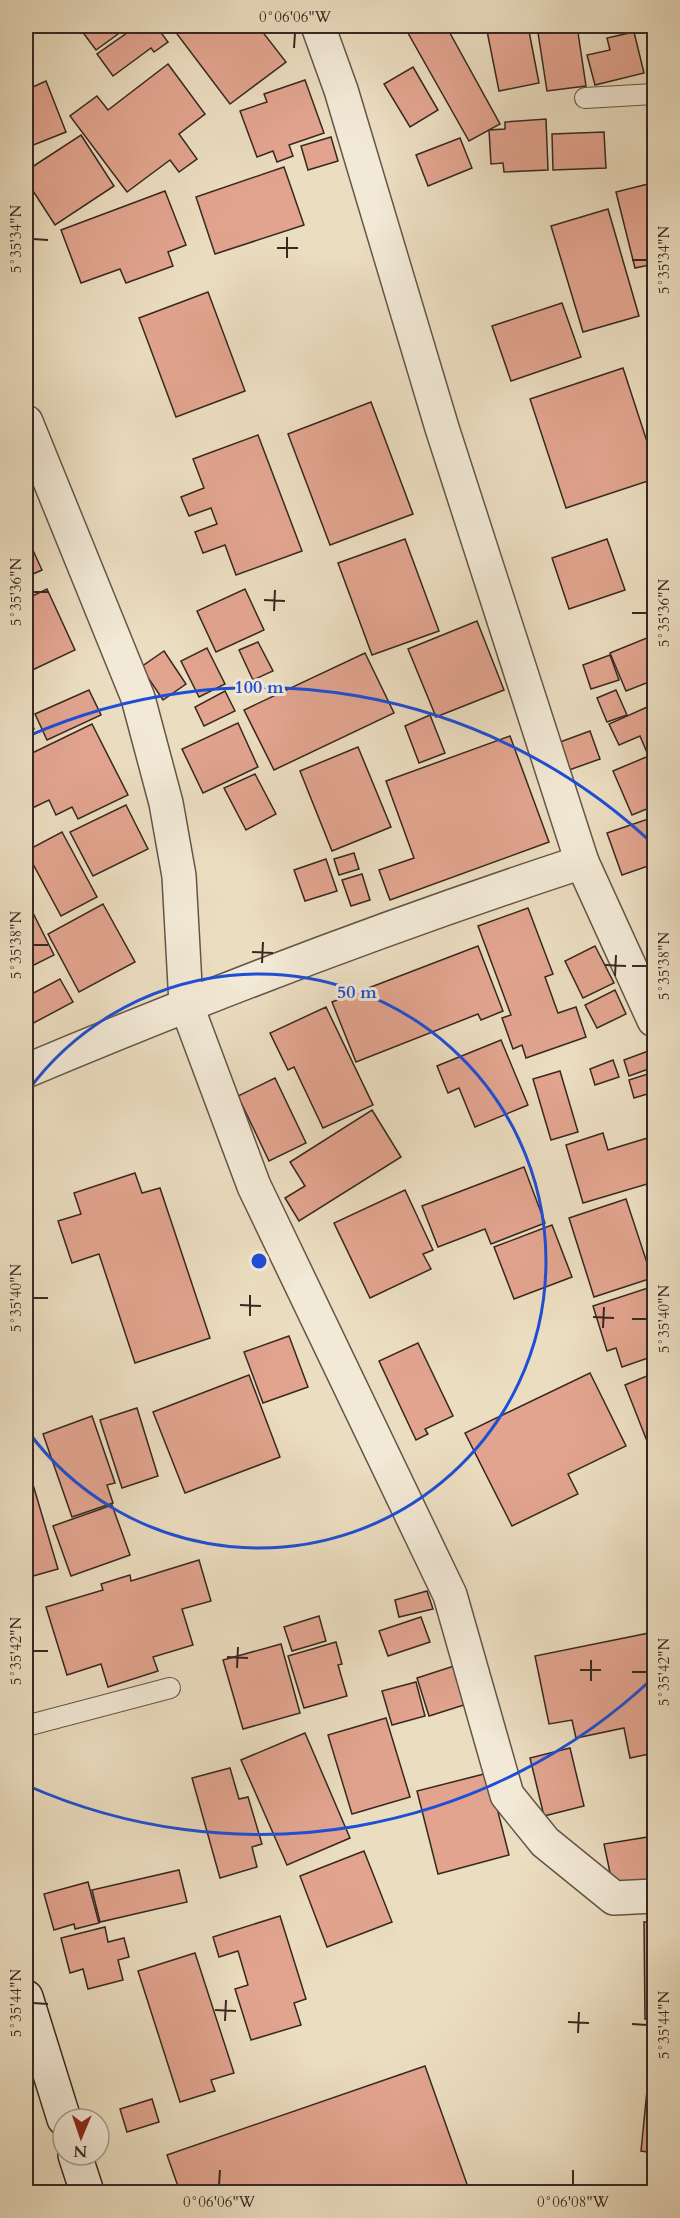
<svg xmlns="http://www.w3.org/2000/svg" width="680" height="2218" font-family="Cardo,serif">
<rect width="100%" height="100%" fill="#ebddc0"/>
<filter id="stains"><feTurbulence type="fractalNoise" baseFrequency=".00333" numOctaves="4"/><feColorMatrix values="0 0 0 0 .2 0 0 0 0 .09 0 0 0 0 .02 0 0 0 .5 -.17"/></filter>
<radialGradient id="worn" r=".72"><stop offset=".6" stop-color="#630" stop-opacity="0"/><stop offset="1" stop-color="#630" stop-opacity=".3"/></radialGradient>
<g fill="#e2a48f" stroke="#372821" stroke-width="1.5">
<polygon points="78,26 129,26 96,50"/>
<polygon points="137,26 156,26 168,42 154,52 151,48 113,76 97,54"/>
<polygon points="171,26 248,26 250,28 258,26 286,62 230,104"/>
<polygon points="404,26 446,26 500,124 469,141"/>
<polygon points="486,26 528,26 539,83 499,91"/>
<polygon points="537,26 577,26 586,86 547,91"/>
<polygon points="634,32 644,73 595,85 587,55 610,50 607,38"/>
<polygon points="168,64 205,114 179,134 197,159 179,172 170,160 127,192 70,116 97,96 108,110"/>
<polygon points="413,67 438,110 410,127 384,84"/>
<polygon points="305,80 324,133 289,145 293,156 277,162 273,151 257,157 240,111 267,102 264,94"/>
<polygon points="46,81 66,132 26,148 26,90"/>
<polygon points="546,119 548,170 504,172 503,163 491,164 489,130 505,129 505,122"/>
<polygon points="604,132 606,168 553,170 552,134"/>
<polygon points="81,135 114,186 55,225 26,180 26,171"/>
<polygon points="331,137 338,161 308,170 301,146"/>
<polygon points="460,138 472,168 428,186 416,155"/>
<polygon points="284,167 304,225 215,254 196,197"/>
<polygon points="648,184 651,195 654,194 654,264 635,268 616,192"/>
<polygon points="165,191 186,245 168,252 173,266 126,283 120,269 81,283 61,230"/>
<polygon points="608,209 639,316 583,332 551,226"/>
<polygon points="208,292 245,391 176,417 139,318"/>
<polygon points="562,303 581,357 511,381 492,326"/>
<polygon points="623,368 654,463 654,479 566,508 530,399"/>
<polygon points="371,402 413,514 330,545 288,434"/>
<polygon points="258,435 302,551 236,575 225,545 203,553 195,532 217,524 211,508 189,516 181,497 204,488 193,459"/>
<polygon points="26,535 42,570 26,577"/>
<polygon points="405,539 439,631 372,655 338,563"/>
<polygon points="607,539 625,590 569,609 552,558"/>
<polygon points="47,589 75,650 26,673 26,599"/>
<polygon points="245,589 264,630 216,652 197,611"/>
<polygon points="477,621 504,690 436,717 408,649"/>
<polygon points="654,635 654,680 626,691 610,653"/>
<polygon points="258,642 273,671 253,680 239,650"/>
<polygon points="207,648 225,684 199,697 181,661"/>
<polygon points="164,651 186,684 163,700 141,667"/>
<polygon points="365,653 394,713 274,770 244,710"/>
<polygon points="610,655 619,680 591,689 583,665"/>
<polygon points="89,690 101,715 47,740 35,714"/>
<polygon points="616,690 627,715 607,722 597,698"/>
<polygon points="225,691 235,711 204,726 195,707"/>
<polygon points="654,704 654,752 648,755 640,736 619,745 609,724"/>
<polygon points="26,710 34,729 26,733"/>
<polygon points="430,715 445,753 419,763 405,726"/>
<polygon points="238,723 258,767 203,793 182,749"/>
<polygon points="92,724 128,795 78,819 72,807 56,815 49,800 26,811 26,756"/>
<polygon points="590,731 600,759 569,770 560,742"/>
<polygon points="510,736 549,842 390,900 379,870 414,858 386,781"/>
<polygon points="358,747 391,827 332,851 300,771"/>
<polygon points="651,755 654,762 654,806 632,815 613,771"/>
<polygon points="255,774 276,814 246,830 224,788"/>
<polygon points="126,805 148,849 93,876 70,832"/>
<polygon points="654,817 654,864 622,875 607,833"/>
<polygon points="62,832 97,897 61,916 26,851"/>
<polygon points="354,853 359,869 339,875 334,859"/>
<polygon points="326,859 337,891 305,901 294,870"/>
<polygon points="362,874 370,900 351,906 342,880"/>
<polygon points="103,904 135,962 79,992 48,934"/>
<polygon points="29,905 54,955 26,969 26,906"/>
<polygon points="528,908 553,974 545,977 558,1013 576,1007 586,1037 526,1058 522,1045 513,1049 502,1018 511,1015 478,926"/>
<polygon points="478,946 503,1011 481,1020 478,1014 356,1062 332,1002"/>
<polygon points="595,946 614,983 583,998 565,961"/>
<polygon points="60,979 73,1002 26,1027 26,997"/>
<polygon points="615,990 626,1014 597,1028 585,1005"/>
<polygon points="326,1007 373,1105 323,1128 294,1067 288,1070 270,1033"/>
<polygon points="501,1040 528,1105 475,1127 459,1088 448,1093 437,1066"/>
<polygon points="651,1050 654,1067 629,1076 624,1060"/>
<polygon points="613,1060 619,1077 595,1085 590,1069"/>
<polygon points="560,1071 578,1132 551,1140 533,1079"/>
<polygon points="654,1072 654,1092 634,1098 629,1080"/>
<polygon points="275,1078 306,1143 269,1161 238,1096"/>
<polygon points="372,1110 401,1157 299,1221 285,1198 305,1186 290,1162"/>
<polygon points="603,1133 608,1150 654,1136 654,1182 583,1203 566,1145"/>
<polygon points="524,1167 545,1223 491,1244 485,1229 438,1247 422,1206"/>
<polygon points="135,1173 142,1193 160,1188 210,1338 135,1363 99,1254 72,1263 58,1221 81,1214 74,1193"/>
<polygon points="405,1190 433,1250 423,1254 431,1269 370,1298 334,1223"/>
<polygon points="626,1199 652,1278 594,1297 569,1218"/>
<polygon points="552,1225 572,1277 514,1299 494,1247"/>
<polygon points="654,1286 654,1356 622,1367 616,1348 607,1351 593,1306"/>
<polygon points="289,1336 308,1387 263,1403 244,1352"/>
<polygon points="418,1343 453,1416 425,1429 428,1434 416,1440 379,1361"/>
<polygon points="590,1373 626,1446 568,1474 578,1494 512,1526 465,1433"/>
<polygon points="654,1373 654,1459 625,1385"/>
<polygon points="249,1375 280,1457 185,1493 153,1412"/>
<polygon points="137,1408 158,1476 122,1488 100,1420"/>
<polygon points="92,1416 115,1483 107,1485 113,1503 72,1517 43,1434"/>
<polygon points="26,1461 58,1569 26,1578"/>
<polygon points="112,1505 130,1555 71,1576 53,1526"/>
<polygon points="199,1560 211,1601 182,1609 193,1645 153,1657 158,1671 108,1687 101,1664 67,1675 46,1607 103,1590 101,1584 130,1575 131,1581"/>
<polygon points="427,1591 433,1609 399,1617 395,1600"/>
<polygon points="319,1616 326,1641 292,1651 284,1627"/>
<polygon points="421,1617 430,1642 388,1656 379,1631"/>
<polygon points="654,1632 654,1753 630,1758 624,1728 576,1738 572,1720 549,1724 535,1656"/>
<polygon points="336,1642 342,1664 338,1665 347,1696 304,1708 288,1656"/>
<polygon points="281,1644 300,1713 243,1729 223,1660"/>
<polygon points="454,1666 467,1704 429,1716 417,1678"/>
<polygon points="416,1682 425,1716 392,1725 382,1691"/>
<polygon points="386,1718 410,1797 352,1814 328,1735"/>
<polygon points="305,1733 350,1838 287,1865 241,1760"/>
<polygon points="570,1748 584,1806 544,1816 530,1758"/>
<polygon points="230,1768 239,1799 248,1797 262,1844 252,1847 257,1867 220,1878 192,1778"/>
<polygon points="488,1773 509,1855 438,1874 417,1791"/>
<polygon points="654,1836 654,1880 613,1887 604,1844"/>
<polygon points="364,1851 392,1922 327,1947 300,1876"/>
<polygon points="179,1870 187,1902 100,1922 92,1890"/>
<polygon points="88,1882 99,1923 75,1929 74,1924 54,1930 44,1894"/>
<polygon points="280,1916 306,1999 294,2003 301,2025 251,2040 235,1989 248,1985 238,1951 219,1957 213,1937"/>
<polygon points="644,1922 654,1922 654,2019 645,2019"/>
<polygon points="105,1927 108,1942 124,1938 129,1957 118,1960 123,1980 88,1989 83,1969 70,1973 61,1938"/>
<polygon points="195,1953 234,2073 211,2080 215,2091 180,2102 138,1971"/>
<polygon points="425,2066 468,2187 453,2192 180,2192 167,2155"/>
<polygon points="649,2070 654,2070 654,2153 641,2151"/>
<polygon points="152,2099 159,2122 127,2132 120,2109"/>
</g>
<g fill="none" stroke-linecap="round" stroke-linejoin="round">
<defs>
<g id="lane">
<polyline points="585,98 654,94"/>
<polyline points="26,1726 170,1688"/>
</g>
<g id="street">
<polyline points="318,26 341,90 442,428 582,862"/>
<polyline points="26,422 138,698 166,803 179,876 186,1004 254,1186 450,1595 507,1795 545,1842 614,1898 654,1896"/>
<path d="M 26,1071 C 209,994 393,924 582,862 L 654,1020"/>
</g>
<g id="secondary">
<polyline points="26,1997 64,2119"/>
<polyline points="75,2155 87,2192"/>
</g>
</defs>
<use href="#lane" stroke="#645549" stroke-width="22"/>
<use href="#street" stroke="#645549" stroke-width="36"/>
<use href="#secondary" stroke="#372821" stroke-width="36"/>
<use href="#lane" stroke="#f2e9d6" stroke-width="20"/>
<use href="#street" stroke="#f2e9d6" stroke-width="33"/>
<use href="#secondary" stroke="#f2e9d6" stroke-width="33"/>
</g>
<path fill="none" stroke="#372821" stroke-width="2" d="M 294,48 L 295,33M 33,239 L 48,240M 277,248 L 298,248M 287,258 L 287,237M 632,260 L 647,260M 33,592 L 48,592M 264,600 L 285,601M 274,611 L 275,590M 632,613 L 647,613M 33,945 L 48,945M 252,952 L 273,953M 262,963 L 263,942M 605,965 L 626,966M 632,966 L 647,966M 615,976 L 616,955M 33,1298 L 48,1298M 240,1305 L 261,1306M 250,1316 L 250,1295M 593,1317 L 614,1318M 632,1319 L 647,1319M 603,1328 L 604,1307M 33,1651 L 48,1651M 227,1657 L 248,1658M 237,1668 L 238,1647M 580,1670 L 601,1670M 632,1672 L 647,1672M 591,1681 L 591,1660M 33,2003 L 48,2004M 215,2010 L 236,2011M 225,2021 L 226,2000M 568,2022 L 589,2023M 632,2024 L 647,2025M 578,2033 L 579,2012M 219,2185 L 220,2170M 573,2185 L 573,2170"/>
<g fill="none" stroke="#1d4ed8" stroke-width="3">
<path d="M27 1092A287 287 0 1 1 27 1430"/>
<path d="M654 1677A574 574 0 0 1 26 1785M26 737A574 574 0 0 1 654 845"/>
</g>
<circle cx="259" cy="1261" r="9" fill="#1d4ed8" stroke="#f2e9d6" stroke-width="3"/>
<g font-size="18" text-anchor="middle" font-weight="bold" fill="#1d4ed8" stroke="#f2e9d6" stroke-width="6" stroke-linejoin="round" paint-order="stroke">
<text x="259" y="693">100 m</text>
<text x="357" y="998">50 m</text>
</g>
<rect width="680" height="2218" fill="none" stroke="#ebddc0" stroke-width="66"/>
<g transform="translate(81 2137) rotate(182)"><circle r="28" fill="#f2e9d6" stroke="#a79c8e" stroke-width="1.5"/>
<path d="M0-4.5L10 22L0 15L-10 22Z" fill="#8f2418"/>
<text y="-9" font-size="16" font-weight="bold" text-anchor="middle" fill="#372821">N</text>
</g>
<rect x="33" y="33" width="614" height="2152" fill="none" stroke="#372821" stroke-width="2"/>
<g font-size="15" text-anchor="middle" fill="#372821">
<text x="295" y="22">0°06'06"W</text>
<text transform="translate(16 239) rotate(-90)" y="5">5°35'34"N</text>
<text transform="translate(664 260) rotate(-90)" y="5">5°35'34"N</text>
<text transform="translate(16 592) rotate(-90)" y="5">5°35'36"N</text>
<text transform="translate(664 613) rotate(-90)" y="5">5°35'36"N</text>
<text transform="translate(16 945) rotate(-90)" y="5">5°35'38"N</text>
<text transform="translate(664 966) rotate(-90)" y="5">5°35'38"N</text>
<text transform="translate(16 1298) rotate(-90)" y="5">5°35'40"N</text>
<text transform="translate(664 1319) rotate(-90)" y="5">5°35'40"N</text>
<text transform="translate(16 1651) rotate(-90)" y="5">5°35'42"N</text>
<text transform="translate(664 1672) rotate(-90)" y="5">5°35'42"N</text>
<text transform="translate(16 2003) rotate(-90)" y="5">5°35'44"N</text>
<text transform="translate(664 2025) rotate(-90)" y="5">5°35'44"N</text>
<text x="219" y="2207">0°06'06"W</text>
<text x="573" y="2207">0°06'08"W</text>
</g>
<rect width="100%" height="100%" filter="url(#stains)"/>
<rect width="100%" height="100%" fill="url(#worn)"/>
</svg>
